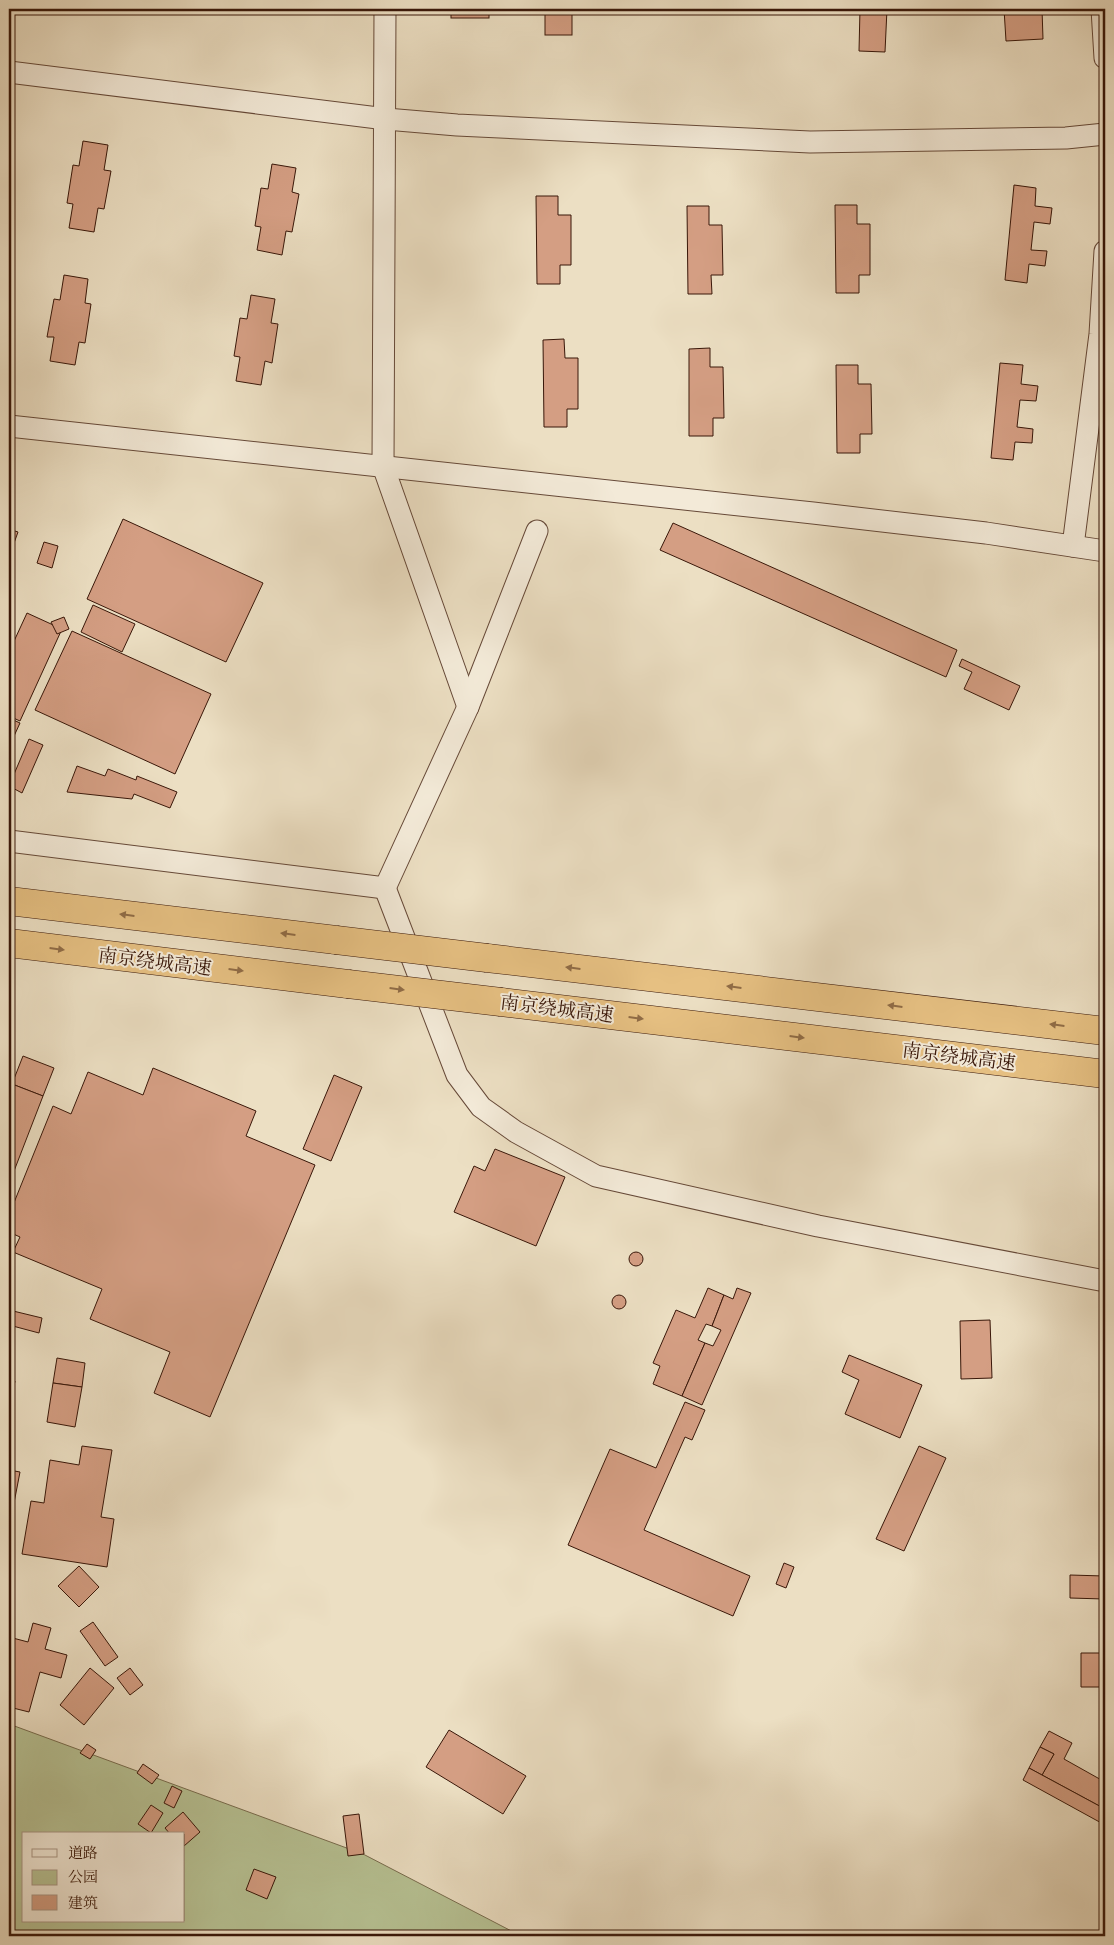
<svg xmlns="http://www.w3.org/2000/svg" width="1114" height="1945" font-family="Vollkorn,'Noto Serif SC',serif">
<rect width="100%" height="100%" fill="#ecdfc3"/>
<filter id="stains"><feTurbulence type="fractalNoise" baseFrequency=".004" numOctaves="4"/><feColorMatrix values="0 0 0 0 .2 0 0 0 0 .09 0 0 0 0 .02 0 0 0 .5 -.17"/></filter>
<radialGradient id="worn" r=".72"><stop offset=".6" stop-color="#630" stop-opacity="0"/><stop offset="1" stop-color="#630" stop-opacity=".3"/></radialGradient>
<path fill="#b7c294" stroke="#786c4e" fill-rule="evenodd" d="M 9,1724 L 363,1854 L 521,1936 L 9,1936 ZM 24,1834 L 184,1834 L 184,1921 L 24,1921 Z"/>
<g fill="#d49e83" stroke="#391709">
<rect x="451" y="9" width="38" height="9"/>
<rect x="545" y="9" width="27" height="26"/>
<polygon points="860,9 887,9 885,52 859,51"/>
<polygon points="1004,9 1042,9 1043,39 1006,41"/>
<polygon points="83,141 108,145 104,170 111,171 104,209 98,208 94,232 69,228 73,204 67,203 73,165 79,166"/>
<polygon points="272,164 296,168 292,192 299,194 292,232 286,231 282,255 257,250 261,227 255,226 261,188 268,189"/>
<polygon points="1014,185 1036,188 1035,206 1052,208 1050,224 1034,222 1031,250 1047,251 1045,266 1029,264 1027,283 1005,280"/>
<polygon points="536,196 558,196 558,215 571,215 571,265 560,265 560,284 537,284"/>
<polygon points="835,205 857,205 857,224 870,224 870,275 859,275 859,293 836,293"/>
<polygon points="687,206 709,206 709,225 722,225 723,275 711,275 712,294 688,294"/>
<polygon points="64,275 88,279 85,303 91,304 85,343 79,342 75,365 50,361 54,337 47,337 54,299 60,300"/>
<polygon points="251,295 275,299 271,323 278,324 272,363 265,361 261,385 236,381 240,357 234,356 240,318 247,319"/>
<polygon points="564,339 565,358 578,358 578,409 567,409 567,427 544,427 543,340"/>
<polygon points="710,348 710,367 723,367 724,418 713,418 713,436 689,436 689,349"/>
<polygon points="1000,363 1023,365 1021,384 1038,386 1036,401 1020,400 1017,427 1033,429 1032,443 1015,442 1013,460 991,458"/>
<polygon points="836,365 858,365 858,384 871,384 872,434 860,434 860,453 837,453"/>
<polygon points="123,519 263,583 226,662 87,599"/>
<polygon points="673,523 957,650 946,677 660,550"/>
<polygon points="9,529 18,532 9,557"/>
<polygon points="44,542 58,546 52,568 37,563"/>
<polygon points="93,605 135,624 122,652 81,632"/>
<polygon points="27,613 62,629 20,721 9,716 9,652"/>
<polygon points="64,617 69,629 57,634 51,622"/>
<polygon points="72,631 211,694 175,774 35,710"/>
<polygon points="962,659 1020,686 1009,710 964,689 972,672 959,666"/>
<polygon points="9,718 20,723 9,747"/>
<polygon points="29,739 43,745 22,793 9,786"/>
<polygon points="77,766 105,776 108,769 136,780 137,776 177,792 170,808 134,794 132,799 67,792"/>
<polygon points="23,1056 54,1068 43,1096 12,1084"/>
<polygon points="153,1068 256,1111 246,1136 315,1165 210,1417 154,1393 170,1352 90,1319 102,1289 13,1252 20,1237 9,1232 9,1215 53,1106 71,1114 88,1072 143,1095"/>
<polygon points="334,1075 362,1087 331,1161 303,1149"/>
<polygon points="12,1084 43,1096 9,1184 9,1093"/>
<polygon points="495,1149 565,1177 536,1246 454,1212 474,1166 485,1171"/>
<circle cx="636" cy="1259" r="7"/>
<polygon points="708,1288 724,1295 712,1326 706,1324 698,1340 705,1343 682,1396 653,1384 660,1366 653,1363 676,1310 695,1318"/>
<polygon points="737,1288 751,1293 702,1405 682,1396 705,1343 713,1346 721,1330 712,1326 724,1295 733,1299"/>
<circle cx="619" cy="1302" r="7"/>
<polygon points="9,1310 42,1318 39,1333 9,1325"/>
<polygon points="990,1320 992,1378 961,1379 960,1321"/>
<polygon points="849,1355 922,1385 900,1438 845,1414 859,1380 842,1372"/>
<polygon points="57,1358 85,1363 82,1387 53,1383"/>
<polygon points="9,1380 15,1381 10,1406 9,1405"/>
<polygon points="53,1383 82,1387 75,1427 47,1422"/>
<polygon points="685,1402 705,1410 692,1440 685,1437 644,1530 750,1576 733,1616 568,1545 610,1449 656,1468"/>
<polygon points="82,1446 112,1450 101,1517 114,1519 107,1567 22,1554 31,1501 44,1503 50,1460 79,1465"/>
<polygon points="919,1446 946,1458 904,1551 876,1539"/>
<polygon points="9,1470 20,1472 14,1503 9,1502"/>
<polygon points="784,1563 794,1567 786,1588 776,1584"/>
<polygon points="79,1566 99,1587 79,1607 58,1586"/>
<polygon points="1070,1575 1104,1576 1104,1599 1070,1598"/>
<polygon points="93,1622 118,1657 105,1666 80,1631"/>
<polygon points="33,1623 51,1628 45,1649 67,1655 61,1678 40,1672 29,1712 9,1707 9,1667 11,1660 9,1660 9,1637 28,1642"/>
<polygon points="1081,1653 1105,1653 1105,1679 1101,1679 1101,1687 1081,1687"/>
<polygon points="90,1668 114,1688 84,1725 60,1705"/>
<polygon points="130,1668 143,1685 130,1695 117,1678"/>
<polygon points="449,1730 526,1776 503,1814 426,1767"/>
<polygon points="1049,1731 1072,1743 1064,1759 1105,1782 1105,1809 1042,1775 1054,1754 1040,1747"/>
<polygon points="87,1744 96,1750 90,1759 80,1753"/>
<polygon points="1040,1747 1054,1754 1042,1775 1029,1768"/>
<polygon points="143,1764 159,1775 152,1784 137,1773"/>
<polygon points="1029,1768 1105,1809 1105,1825 1023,1780"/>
<polygon points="172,1786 182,1791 174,1808 164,1803"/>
<polygon points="151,1805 163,1813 151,1833 138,1824"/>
<polygon points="183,1812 200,1832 184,1846 184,1834 170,1834 165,1828"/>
<polygon points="359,1814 364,1854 348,1856 343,1816"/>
<polygon points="254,1869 276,1877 267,1899 246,1890"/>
</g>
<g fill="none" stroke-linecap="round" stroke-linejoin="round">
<defs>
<g id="minor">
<polyline points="385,9 383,466 468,707"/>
<polyline points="1102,9 1105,58"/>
<polyline points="9,72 386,119 457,125 810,142 1066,138 1105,134"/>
<polyline points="9,426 813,513 986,533 1105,551"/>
<polyline points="1073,546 1100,334 1105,251"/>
<polyline points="9,841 385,888 468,707 537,531"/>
<polyline points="385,888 457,1075 481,1107 516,1132 596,1176 818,1226 1105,1281"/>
</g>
<g id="highway">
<polyline points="9,901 336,940"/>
<polyline points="9,943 348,984"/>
<polyline points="487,958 1105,1031"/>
<polyline points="501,1002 1105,1074"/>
</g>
</defs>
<use href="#minor" stroke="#664938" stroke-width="23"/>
<use href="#highway" stroke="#391709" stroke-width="29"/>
<use href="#minor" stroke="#f3ead8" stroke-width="21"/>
<use href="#highway" stroke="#e6c082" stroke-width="28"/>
<defs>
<g id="highway-bridge">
<polyline points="336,940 487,958"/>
<polyline points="348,984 501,1002"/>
</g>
</defs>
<use href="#highway-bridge" stroke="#391709" stroke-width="29" stroke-linecap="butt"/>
<use href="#highway-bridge" stroke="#e6c082" stroke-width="28"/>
</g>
<defs><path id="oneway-solid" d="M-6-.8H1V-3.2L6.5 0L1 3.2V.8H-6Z" transform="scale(1.25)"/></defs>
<g fill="#906c46">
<use href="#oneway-solid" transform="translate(127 915) rotate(-173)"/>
<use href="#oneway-solid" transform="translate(288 934) rotate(-173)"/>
<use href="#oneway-solid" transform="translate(57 949) rotate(7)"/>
<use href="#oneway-solid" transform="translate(573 968) rotate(-173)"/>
<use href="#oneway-solid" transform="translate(236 970) rotate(7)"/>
<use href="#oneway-solid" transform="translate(734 987) rotate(-173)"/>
<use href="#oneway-solid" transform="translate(397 989) rotate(7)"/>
<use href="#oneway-solid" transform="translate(895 1006) rotate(-173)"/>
<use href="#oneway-solid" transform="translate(636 1018) rotate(7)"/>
<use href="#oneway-solid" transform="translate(1057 1025) rotate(-173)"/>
<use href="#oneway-solid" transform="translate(797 1037) rotate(7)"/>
</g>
<g text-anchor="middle" stroke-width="4" stroke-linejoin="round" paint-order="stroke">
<g font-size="19" fill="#391709" stroke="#f3ead8">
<text transform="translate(155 961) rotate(7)" y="7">南京绕城高速</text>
<text transform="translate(557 1008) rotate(7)" y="7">南京绕城高速</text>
<text transform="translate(959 1056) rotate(7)" y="7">南京绕城高速</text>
</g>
</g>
<rect width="1114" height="1945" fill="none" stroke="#ecdfc3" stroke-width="30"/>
<rect x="10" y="10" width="1094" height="1925" fill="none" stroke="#391709" stroke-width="2.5"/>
<rect x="15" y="15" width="1084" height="1915" fill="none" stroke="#391709"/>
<rect x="22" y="1832" width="162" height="90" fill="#f3ead8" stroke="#a99685"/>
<rect x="32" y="1849" width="25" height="8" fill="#f3ead8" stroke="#a99685"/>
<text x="68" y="1858" font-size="15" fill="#391709">道路</text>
<rect x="32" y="1870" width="25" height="15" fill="#b7c294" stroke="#a99685"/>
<text x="68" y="1882" font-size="15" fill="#391709">公园</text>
<rect x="32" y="1895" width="25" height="15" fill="#d49e83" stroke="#a99685"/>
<text x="68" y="1908" font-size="15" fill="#391709">建筑</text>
<rect width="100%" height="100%" filter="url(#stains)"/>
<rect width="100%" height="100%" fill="url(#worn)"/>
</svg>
